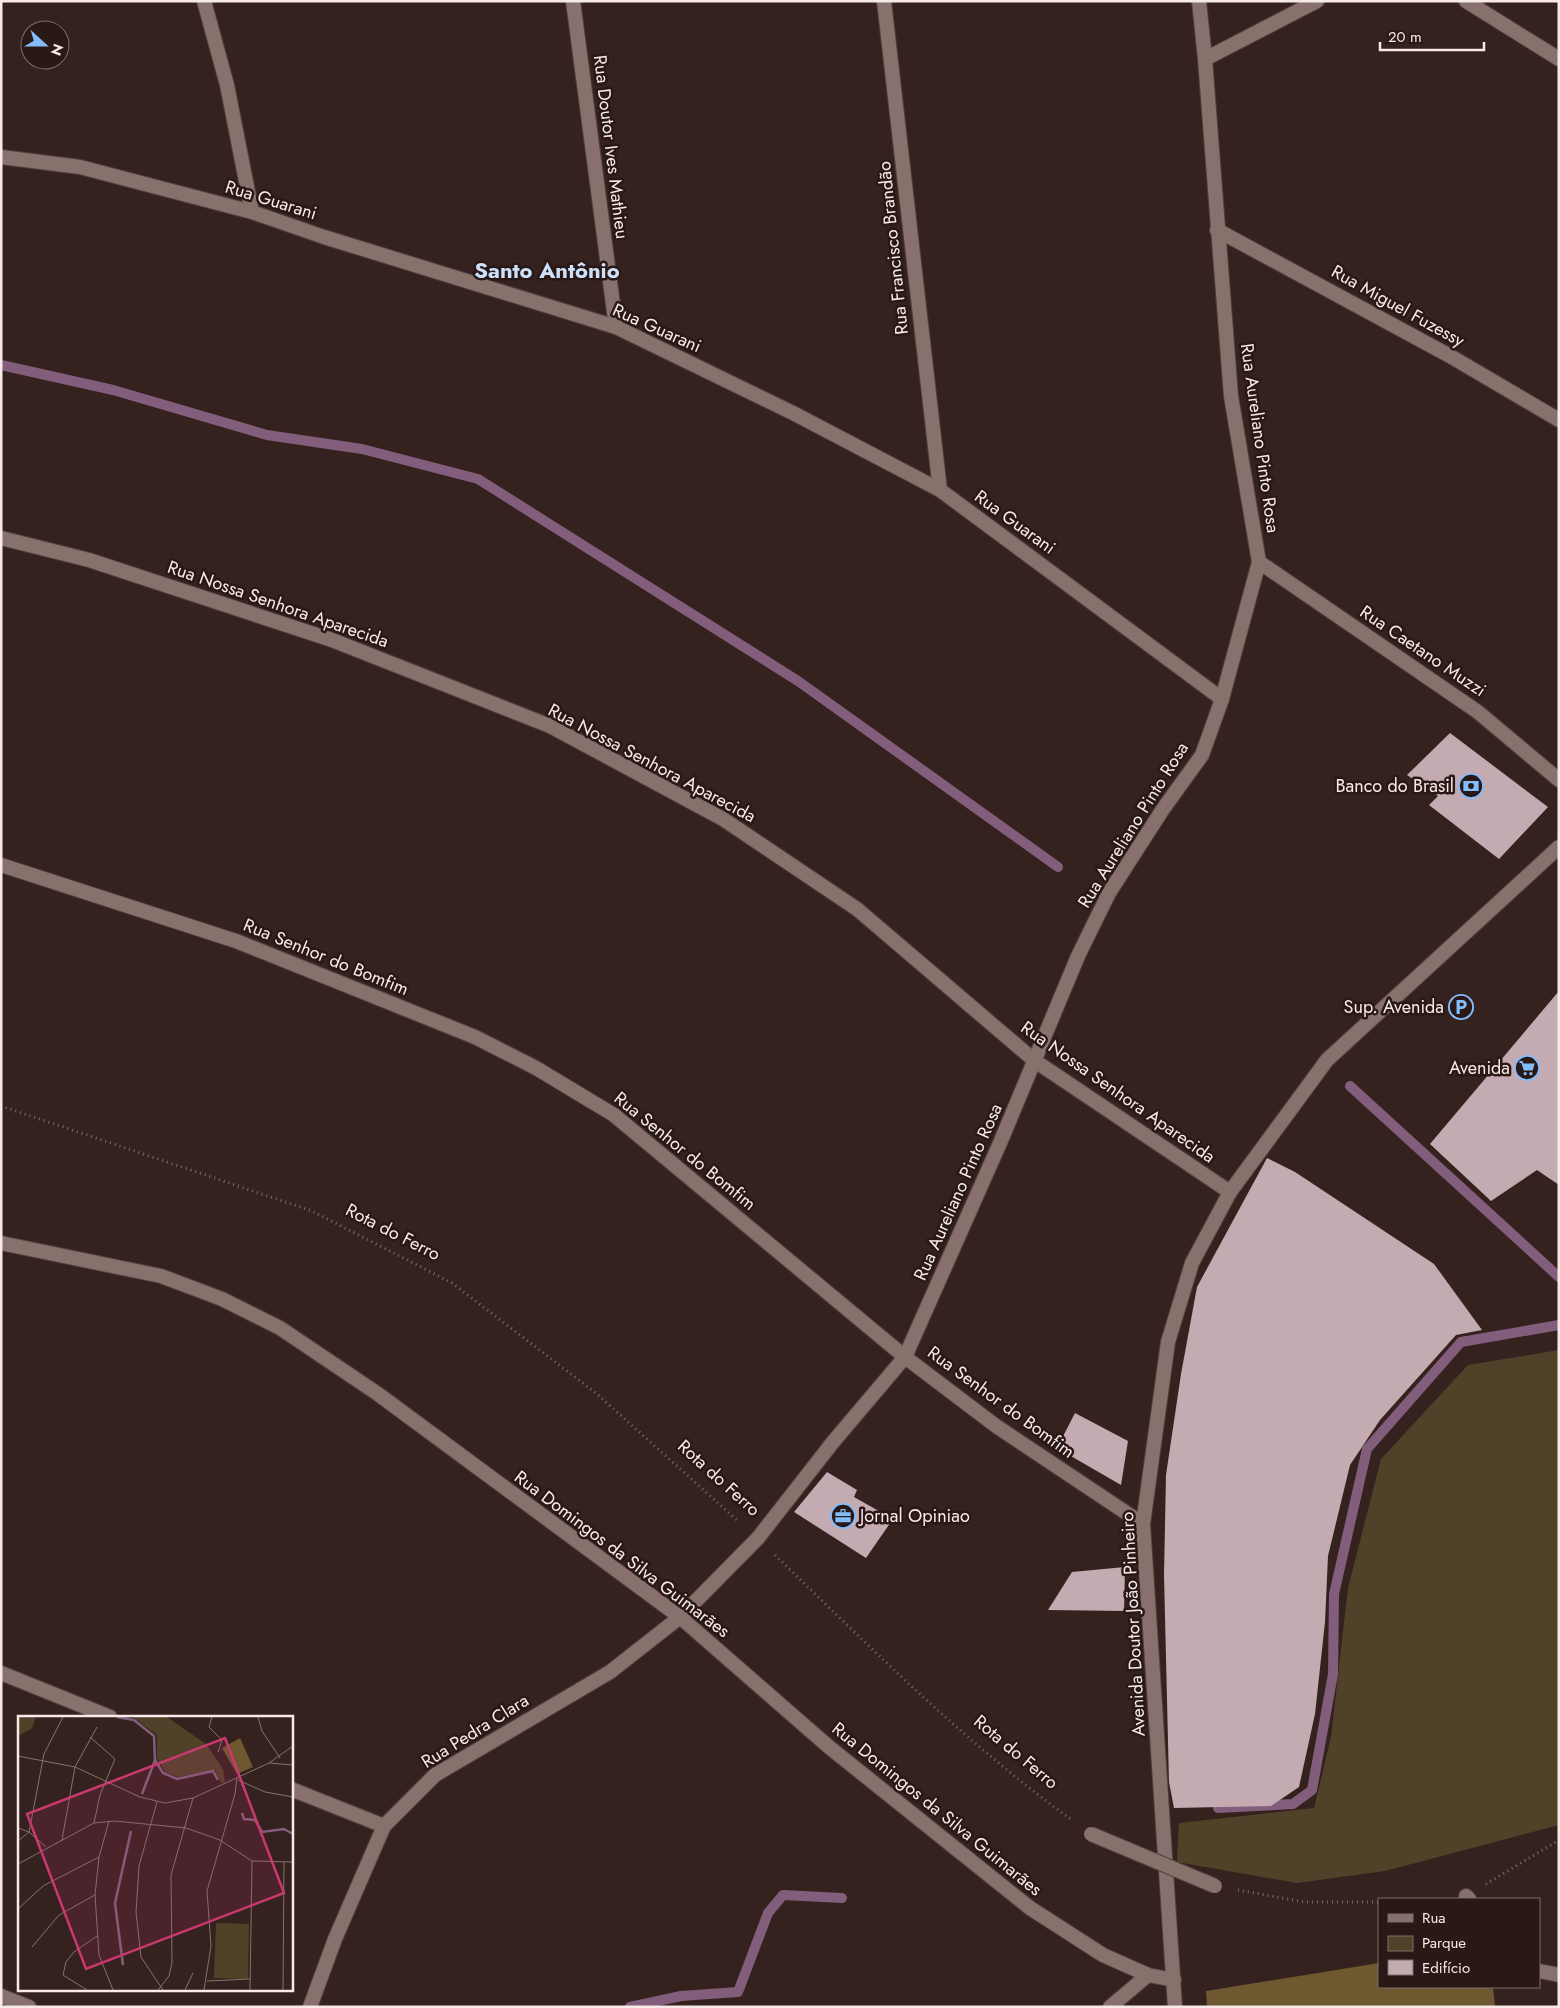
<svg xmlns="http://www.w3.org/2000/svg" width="1560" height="2008" font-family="Jost,sans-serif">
<rect width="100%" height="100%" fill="#35221f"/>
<polygon fill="#504228" points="1559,1350 1559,1825 1385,1871 1297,1883 1177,1862 1179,1823 1314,1808 1331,1737 1348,1588 1381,1459 1468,1365"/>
<polygon fill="#6e582f" points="1379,1963 1379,1987 1493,1987 1495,2007 1207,2007 1206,1991"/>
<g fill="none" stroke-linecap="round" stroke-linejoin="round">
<g stroke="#825e7c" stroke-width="10">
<polyline points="1,365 113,390 267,435 362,449 478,479 798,681 1058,867"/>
<polyline points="1350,1086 1559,1277"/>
<polyline points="1218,1808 1293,1804 1312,1790 1333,1674 1334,1594 1367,1449 1461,1342 1559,1325"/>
<polyline points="630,2007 681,1996 738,1992 768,1913 783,1895 842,1898"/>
</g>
</g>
<g fill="#c4abb1">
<polygon points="1450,733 1548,807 1499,859 1429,805 1438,796 1407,775"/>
<polygon points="1559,991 1559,1185 1537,1170 1491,1201 1430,1144"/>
<polygon points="1267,1158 1295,1172 1434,1264 1482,1330 1456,1335 1380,1420 1350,1465 1328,1556 1325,1622 1315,1714 1299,1787 1271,1806 1174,1808 1169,1782 1164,1575 1166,1475 1181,1374 1197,1287"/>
<polygon points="1075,1413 1128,1441 1121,1485 1057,1448"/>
<polygon points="827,1472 857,1490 854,1497 893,1519 866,1558 794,1512"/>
<polygon points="1125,1567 1124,1611 1048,1610 1072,1572"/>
</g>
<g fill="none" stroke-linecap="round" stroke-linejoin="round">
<defs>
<g id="minor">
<polyline points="204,1 227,85 252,212"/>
<polyline points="573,1 616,327"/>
<polyline points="884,1 940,490"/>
<polyline points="1466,1 1559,59"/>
<polyline points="1205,59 1317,1"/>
<polyline points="1,157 80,167 252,212 324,237 616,327 793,413 940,490 1222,699"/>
<polyline points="1217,230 1450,356 1559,420"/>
<polyline points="1,538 89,560 332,640 550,726 723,819 857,909 1035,1061 1230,1192"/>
<polyline points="1259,562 1478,712 1559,780"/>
<polyline points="1,865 236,941 475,1037 536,1068 614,1115 905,1357 996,1426 1143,1524"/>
<polyline points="1,1243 161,1276 222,1299 280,1328 378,1394 680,1617 829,1747 1030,1908 1103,1955 1148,1975 1174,1980"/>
<polyline points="1,1673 110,1717"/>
<polyline points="291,1789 384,1826"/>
<polyline points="1466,1896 1469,1899"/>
<polyline points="1539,1971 1559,1975"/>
<polyline points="1,1996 29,2007"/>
<polyline points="310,2007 335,1939 384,1826 435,1775 610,1672 680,1617 758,1538 833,1442 905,1357 1000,1143 1078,956 1109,893 1163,809 1202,755 1222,699 1259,562 1231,396 1205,59 1199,1"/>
<polyline points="1110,2007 1148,1975"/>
</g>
<polyline id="secondary" points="1175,2007 1143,1524 1168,1342 1192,1263 1230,1192 1327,1060 1559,847"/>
</defs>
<use href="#minor" stroke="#51413f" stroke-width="16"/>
<use href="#secondary" stroke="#51413f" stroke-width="16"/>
<g stroke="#7d6d6a" stroke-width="3" stroke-dasharray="1 4" stroke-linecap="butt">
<polyline points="1,1106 312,1211 452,1283 597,1394 739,1522"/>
<path d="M 775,1555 C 870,1647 964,1742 1072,1820"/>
<polyline points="1486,1884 1559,1840"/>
<polyline points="1238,1890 1304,1902 1379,1902"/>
</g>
<use href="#minor" stroke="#88706d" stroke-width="14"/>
<use href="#secondary" stroke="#88706d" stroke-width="14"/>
<defs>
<polyline id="minor-bridge" points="1091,1834 1215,1886"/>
</defs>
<use href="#minor-bridge" stroke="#51413f" stroke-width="16" stroke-linecap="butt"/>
<use href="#minor-bridge" stroke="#88706d" stroke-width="14"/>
</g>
<defs>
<symbol id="bank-ring" viewBox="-11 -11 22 22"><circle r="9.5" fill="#2a1816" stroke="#82bcfa" stroke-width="1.5"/><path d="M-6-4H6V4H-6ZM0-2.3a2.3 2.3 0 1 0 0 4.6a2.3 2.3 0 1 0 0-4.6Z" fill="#82bcfa"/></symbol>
<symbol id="parking-ring" viewBox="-11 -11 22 22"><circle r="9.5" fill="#2a1816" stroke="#82bcfa" stroke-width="1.5"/><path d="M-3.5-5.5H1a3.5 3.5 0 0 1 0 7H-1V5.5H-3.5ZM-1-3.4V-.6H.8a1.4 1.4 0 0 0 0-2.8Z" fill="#82bcfa"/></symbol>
<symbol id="supermarket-ring" viewBox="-11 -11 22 22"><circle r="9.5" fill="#2a1816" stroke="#82bcfa" stroke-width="1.5"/><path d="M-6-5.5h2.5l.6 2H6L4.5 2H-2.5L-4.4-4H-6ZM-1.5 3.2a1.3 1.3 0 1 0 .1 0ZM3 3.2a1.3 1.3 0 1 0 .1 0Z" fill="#82bcfa"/></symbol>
<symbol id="office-ring" viewBox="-11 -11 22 22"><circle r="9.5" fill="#2a1816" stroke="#82bcfa" stroke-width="1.5"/><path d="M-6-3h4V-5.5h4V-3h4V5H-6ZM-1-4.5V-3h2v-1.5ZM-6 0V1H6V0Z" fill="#82bcfa"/></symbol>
</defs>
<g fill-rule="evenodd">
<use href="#bank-ring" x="1457" y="772" width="28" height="28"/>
<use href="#parking-ring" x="1447" y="993" width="28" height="28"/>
<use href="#supermarket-ring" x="1513" y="1054" width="28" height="28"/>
<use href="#office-ring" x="829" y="1502" width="28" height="28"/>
</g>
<g text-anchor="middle" stroke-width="5" stroke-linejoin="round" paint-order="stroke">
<g font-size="18" fill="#f7eae8" stroke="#2a1816">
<text transform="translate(611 147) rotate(83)" y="6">Rua Doutor Ives Mathieu</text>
<text transform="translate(271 200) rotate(17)" y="6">Rua Guarani</text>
<text transform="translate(893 248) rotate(-96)" y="6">Rua Francisco Brandão</text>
<text transform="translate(1398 306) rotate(29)" y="6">Rua Miguel Fuzessy</text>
<text transform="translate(657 328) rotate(24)" y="6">Rua Guarani</text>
<text transform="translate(1260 438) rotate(82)" y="6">Rua Aureliano Pinto Rosa</text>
<text transform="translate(1015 522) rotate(36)" y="6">Rua Guarani</text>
<text transform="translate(278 604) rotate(19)" y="6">Rua Nossa Senhora Aparecida</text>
<text transform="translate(1423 651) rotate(34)" y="6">Rua Caetano Muzzi</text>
<text transform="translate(652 763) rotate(28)" y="6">Rua Nossa Senhora Aparecida</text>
<text transform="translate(1133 825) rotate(-58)" y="6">Rua Aureliano Pinto Rosa</text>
<text transform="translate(326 957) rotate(22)" y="6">Rua Senhor do Bomfim</text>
<text transform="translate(1118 1092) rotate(35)" y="6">Rua Nossa Senhora Aparecida</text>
<text transform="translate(685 1151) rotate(39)" y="6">Rua Senhor do Bomfim</text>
<text transform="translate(958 1192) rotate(-66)" y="6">Rua Aureliano Pinto Rosa</text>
<text transform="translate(393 1232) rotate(27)" y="6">Rota do Ferro</text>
<text transform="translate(1001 1402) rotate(36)" y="6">Rua Senhor do Bomfim</text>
<text transform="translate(719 1478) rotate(42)" y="6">Rota do Ferro</text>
<text transform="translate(622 1554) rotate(37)" y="6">Rua Domingos da Silva Guimarães</text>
<text transform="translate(1133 1624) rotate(-93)" y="6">Avenida Doutor João Pinheiro</text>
<text transform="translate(475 1731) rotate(-32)" y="6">Rua Pedra Clara</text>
<text transform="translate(1016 1752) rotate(40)" y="6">Rota do Ferro</text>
<text transform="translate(937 1809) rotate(39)" y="6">Rua Domingos da Silva Guimarães</text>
</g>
<g font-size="18" fill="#f7eae8" stroke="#2a1816" text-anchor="end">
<text x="1454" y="792">Banco do Brasil</text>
<text x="1444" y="1013">Sup. Avenida</text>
<text x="1510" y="1074">Avenida</text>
<text x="860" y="1522" text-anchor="start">Jornal Opiniao</text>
</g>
<g font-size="22" font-weight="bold" fill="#cce1f9" stroke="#2a1816">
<text x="547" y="278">Santo Antônio</text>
</g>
</g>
<g transform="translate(18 1716)">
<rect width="275" height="275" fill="#35221f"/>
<path d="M 0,1 L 18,1 L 14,12 L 0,20 ZM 115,1 L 149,1 L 188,28 L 205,53 L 207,66 L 203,67 L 197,54 L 160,61 L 147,56 L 139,42 L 139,19 ZM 198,207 L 231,208 L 230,263 L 196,262 Z" fill="#504228"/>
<path d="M 222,22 L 235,51 L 219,58 L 204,32 Z" fill="#6e582f"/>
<path fill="none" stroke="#825e7c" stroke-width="2.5" d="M 99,1 L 116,4 L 136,20 L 137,44 L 145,57 L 159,63 L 195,55 L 200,64M 124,78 L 137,44M 224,97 L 226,103 L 237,104 L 244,116 L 266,113 L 275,118M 105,249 L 97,187 L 113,115"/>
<path fill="none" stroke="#83726f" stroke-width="1" d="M 194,1 L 191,11 L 204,24 L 200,36M 240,1 L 244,15 L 262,42M 72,21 L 97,43 L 82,79 L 76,107M 0,40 L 57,51 L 122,81 L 147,87 L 175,82 L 251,47 L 275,30M 251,47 L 275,49M 220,64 L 247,76 L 275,81M 139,86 L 121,150 L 118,196 L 123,241 L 145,274M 91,105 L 81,141 L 77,179 L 81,239 L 95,274M 0,112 L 11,116 L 28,131M 44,124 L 57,51 L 79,11M 0,125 L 11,116 L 26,38 L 45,1M 0,148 L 76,107 L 97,105 L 168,112 L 202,124 L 234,145 L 275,146M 0,193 L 25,170 L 81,141M 14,231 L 41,199 L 77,179M 45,259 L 48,246 L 56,236 L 79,220M 45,259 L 69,274M 189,265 L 232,263M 140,274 L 151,260 L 154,247 L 153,159 L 175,82M 167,274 L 175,257M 186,274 L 193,230 L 189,175 L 217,78 L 219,61M 232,274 L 234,145M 265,274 L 266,146"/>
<path fill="#ca3870" fill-opacity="0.15" stroke="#ca3870" stroke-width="2.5" d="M 207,22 L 266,177 L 68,253 L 9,98 Z"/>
<rect width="275" height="275" fill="none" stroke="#f7eae8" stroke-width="2.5"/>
</g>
<rect width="1560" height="2008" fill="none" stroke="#f7eae8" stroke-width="5"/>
<rect x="1378" y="1898" width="162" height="90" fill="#2a1816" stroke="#7c6c6a"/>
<rect x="1388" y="1914" width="25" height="8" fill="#88706d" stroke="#7c6c6a"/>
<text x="1422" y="1923" font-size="15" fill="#f7eae8">Rua</text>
<rect x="1388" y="1936" width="25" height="15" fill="#504228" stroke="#7c6c6a"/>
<text x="1422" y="1948" font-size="15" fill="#f7eae8">Parque</text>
<rect x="1388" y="1960" width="25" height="15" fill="#c4abb1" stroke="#7c6c6a"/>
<text x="1422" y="1973" font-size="15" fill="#f7eae8">Edifício</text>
<g transform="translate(45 45) rotate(111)"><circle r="24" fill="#2a1816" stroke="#7c6c6a"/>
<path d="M0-4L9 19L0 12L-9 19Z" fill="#82bcfa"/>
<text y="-8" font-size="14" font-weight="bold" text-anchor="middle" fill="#f7eae8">N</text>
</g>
<path d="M1380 42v8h104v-8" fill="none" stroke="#f7eae8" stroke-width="2.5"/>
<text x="1388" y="42" font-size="15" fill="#f7eae8" stroke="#2a1816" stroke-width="4" paint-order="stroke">20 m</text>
</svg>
